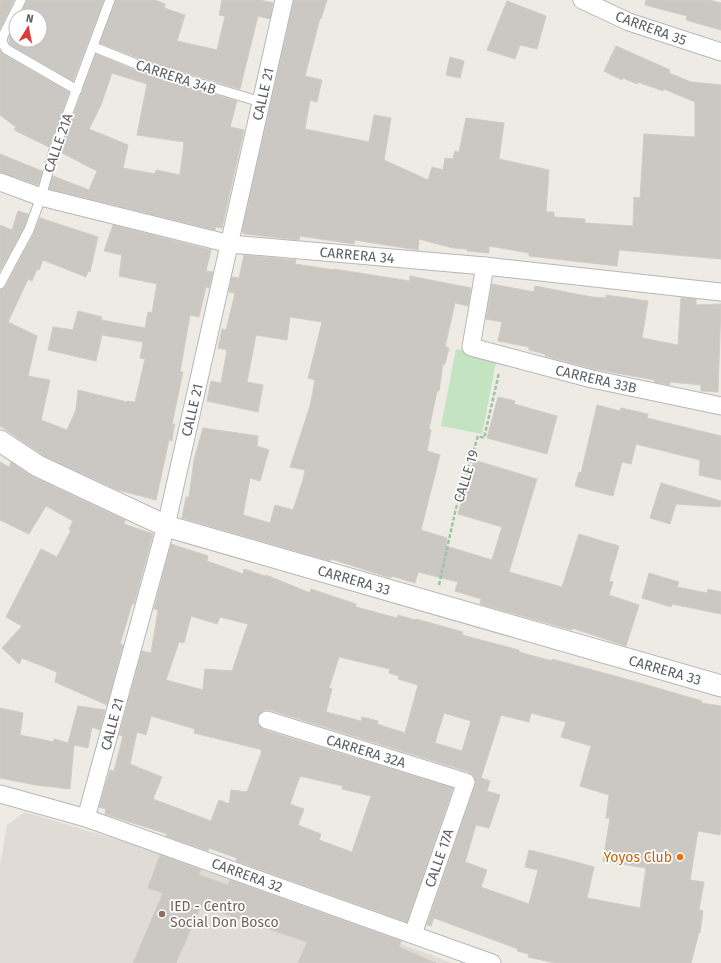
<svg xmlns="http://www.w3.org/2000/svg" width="721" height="963" font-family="'Fira Sans',sans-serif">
<rect width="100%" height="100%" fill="#eeebe4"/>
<polygon fill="#e0dcd5" points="25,812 165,854 452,963 0,963 0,866 7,825"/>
<polygon fill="#c4e4c1" points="456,349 497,357 482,434 441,426"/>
<g fill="#cbc7c3" stroke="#d2ccc2" fill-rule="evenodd">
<polygon points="0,0 14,0 0,29"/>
<polygon points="27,0 104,0 73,81 10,45 9,38 16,23 16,40 40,40 40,16 20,16"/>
<polygon points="116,0 155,0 165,4 164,8 185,15 177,41 217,50 225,16 219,15 222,0 260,0 273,3 270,19 258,16 240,89 143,60 100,43"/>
<polygon points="294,0 327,0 321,19 320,18 305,76 322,80 317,102 310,100 305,129 369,142 374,115 391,118 384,160 428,180 432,167 443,170 445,158 453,159 455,151 459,152 466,118 504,123 499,159 549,170 546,212 554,212 554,217 585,219 585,223 633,226 634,197 640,198 644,134 695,137 695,102 664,89 663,91 638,82 637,84 623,78 622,80 604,71 616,46 670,70 669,73 691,82 721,85 721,259 619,250 617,266 529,256 529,253 489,246 489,253 467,251 467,249 453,248 419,239 418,250 355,240 354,244 300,236 299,240 244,234 242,231"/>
<polygon points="646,0 709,0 721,3 721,30 686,20 687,16 645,5"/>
<polygon points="507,1 546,16 537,49 520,45 515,59 487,50"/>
<polygon points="0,51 3,54 69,92 49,147 14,130 16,127 0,115"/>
<path d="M 96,54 L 139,72 L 237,101 L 230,127 L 244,130 L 222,228 L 216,227 L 215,230 L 49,189 L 53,176 L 89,190 L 97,171 L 60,152 ZM 112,73 L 147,84 L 137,135 L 184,142 L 180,175 L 156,170 L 155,174 L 123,168 L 128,145 L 89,129 L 101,105 Z"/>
<polygon points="450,57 464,61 460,78 446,75"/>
<polygon points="0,154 42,171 38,185 0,172"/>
<polygon points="18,211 28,214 24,228 0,271 0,225 12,230"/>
<polygon points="40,218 98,237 90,272 88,271 86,277 43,260 39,270 37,269 32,281 28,279 8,322 37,336 28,376 50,380 41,420 67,430 76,410 78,390 127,402 127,401 135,402 145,359 140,358 143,342 102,335 96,361 48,350 53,327 73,330 78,311 102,317 101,320 145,328 148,312 152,313 157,284 119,276 122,255 104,251 113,225 211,250 206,271 213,272 209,288 206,287 199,317 190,315 180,372 183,372 172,424 175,424 173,433 172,441 169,440 156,500 118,490 44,456 0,426 0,290 5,287 34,233"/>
<polygon points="244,255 296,260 295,264 334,270 334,269 410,281 410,276 471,288 468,306 455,303 445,347 449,348 445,364 443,364 439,391 437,391 429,429 431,430 427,451 440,455 421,530 447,538 446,546 492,560 502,527 458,514 474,460 537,479 509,572 562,587 579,534 619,546 609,581 613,582 609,595 639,605 626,646 572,628 572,630 480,604 481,599 455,591 458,582 418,572 415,583 392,576 391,578 331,559 330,561 182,518 186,497 189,497 194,460 203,428 258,436 257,446 269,450 260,481 250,478 243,515 270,523 275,505 293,510 303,480 305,470 290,467 310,406 315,380 308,378 322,322 290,317 287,340 256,335 247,382 263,385 258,412 207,401 211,381 221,383 227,350 218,348 222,329 226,330 235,293 229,292 232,277 239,278"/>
<polygon points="492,284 534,292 535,286 592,297 606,298 606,295 648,301 642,338 678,345 681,298 696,299 696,305 721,304 718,392 701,391 701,385 670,382 670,385 654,382 655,380 594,369 545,356 545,354 529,350 529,347 498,341 502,322 486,319"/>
<polygon points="498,397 515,401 514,404 557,416 547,454 487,438"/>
<polygon points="597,405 620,411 621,408 648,414 647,418 721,436 721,480 699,475 700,460 636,444 631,464 622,462 613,496 575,486 579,472 581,473"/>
<polygon points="0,462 9,467 11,462 33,477 125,520 124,524 153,534 134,604 132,604 120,644 123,645 107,705 55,682 57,672 22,658 19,664 2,648 22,626 6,617 41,549 57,557 71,530 69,529 73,521 46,506 29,534 0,520"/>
<polygon points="661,483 721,501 720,507 676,504 670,524 650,518"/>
<path d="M 171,544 L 208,556 L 207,561 L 243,574 L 244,569 L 265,576 L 266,575 L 310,593 L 311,589 L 356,604 L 356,607 L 397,618 L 398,615 L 415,620 L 416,619 L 463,632 L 462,635 L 519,650 L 519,652 L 552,661 L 552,659 L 637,682 L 702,701 L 701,703 L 721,706 L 721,826 L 720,835 L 698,831 L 690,880 L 704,882 L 699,910 L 703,911 L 700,933 L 699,932 L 691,963 L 555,963 L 528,957 L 529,954 L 517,951 L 518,949 L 434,918 L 431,926 L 427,925 L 475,785 L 474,776 L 469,772 L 270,710 L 264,710 L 258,717 L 257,723 L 264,730 L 453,788 L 407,922 L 236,861 L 237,858 L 209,848 L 208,851 L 166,836 L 167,834 L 105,814 L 106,809 L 99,807 L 110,770 L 114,771 L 123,736 L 119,735 L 142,651 L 151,653 L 158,610 L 154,609 ZM 191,616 L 217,624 L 220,617 L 248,624 L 232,671 L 205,669 L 203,690 L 166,680 L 179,642 L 184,643 ZM 339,657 L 390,669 L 389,673 L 399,676 L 398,679 L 418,685 L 405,733 L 377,724 L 378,721 L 362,717 L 361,721 L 326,712 L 332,689 L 329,688 ZM 444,713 L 471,721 L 462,751 L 435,743 ZM 531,713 L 566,722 L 561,737 L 591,746 L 580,786 L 609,795 L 606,818 L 610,818 L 603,861 L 646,868 L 640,908 L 587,898 L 594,867 L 569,860 L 529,850 L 525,867 L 538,870 L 529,904 L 481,887 L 487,870 L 465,862 L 476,825 L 489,828 L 500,795 L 487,791 L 490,781 L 481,778 L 501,715 L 529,722 ZM 151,716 L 195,729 L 194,733 L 259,749 L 262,751 L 247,792 L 231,790 L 229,804 L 219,800 L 211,821 L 153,799 L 162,777 L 130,764 L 137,732 L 146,735 ZM 300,776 L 343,786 L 342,789 L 371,796 L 352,852 L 319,840 L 321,834 L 298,825 L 304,809 L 290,804 Z"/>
<polygon points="649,573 679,582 677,587 707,593 708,589 721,592 721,614 672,604 671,607 642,598"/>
<polygon points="78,706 105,710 100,730 92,727 88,748 74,745 70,789 36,785 0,778 0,708 23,713 20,735 54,742 54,739 68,743"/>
<polygon points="160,855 201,870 199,875 228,885 230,880 401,941 399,947 436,963 298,963 307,942 201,906 176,963 133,963 163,893 148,888"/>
</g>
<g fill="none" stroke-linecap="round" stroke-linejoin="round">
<defs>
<g id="service">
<polyline points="21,0 3,36 2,42 6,49 77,90"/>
<polyline points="94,47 141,66 261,102"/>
<polyline points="0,284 29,230 41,197 54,150 110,0"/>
</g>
<g id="minor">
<polyline points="582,0 629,22 721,52"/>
<polyline points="0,182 41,197 230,244 485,266 721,292"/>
<polyline points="485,266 471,347 592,379 721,406"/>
<polyline points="267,720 466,782 413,934"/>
<polyline points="0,794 86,818 492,963"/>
<polyline points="86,818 166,526 284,0"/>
</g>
<polyline id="tertiary" points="0,441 38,466 166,526 721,686"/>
</defs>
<use href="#service" stroke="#b4b7ba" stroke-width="11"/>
<use href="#minor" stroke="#b4b7ba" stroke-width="19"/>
<use href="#tertiary" stroke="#b4b7ba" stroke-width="23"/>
<polyline stroke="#9bc5a4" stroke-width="2.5" stroke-dasharray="4 2" stroke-linecap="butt" points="439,585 456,508 478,436 484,438 499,373"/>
<use href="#service" stroke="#fff" stroke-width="9"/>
<use href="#minor" stroke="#fff" stroke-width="17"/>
<use href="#tertiary" stroke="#fff" stroke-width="21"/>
</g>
<circle fill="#e8710a" stroke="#fff" stroke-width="1.5" cx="680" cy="857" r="4"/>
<circle fill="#8d6e63" stroke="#fff" stroke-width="1.5" cx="162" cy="914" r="4"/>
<g text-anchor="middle" stroke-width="3.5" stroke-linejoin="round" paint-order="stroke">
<g font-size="14" fill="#5c6064" stroke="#fff">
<text transform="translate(651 28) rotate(20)" y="5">CARRERA 35</text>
<text transform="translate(176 77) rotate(18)" y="5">CARRERA 34B</text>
<text transform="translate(263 94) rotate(-77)" y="5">CALLE 21</text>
<text transform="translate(58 143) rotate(-71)" y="5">CALLE 21A</text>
<text transform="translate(357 255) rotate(5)" y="5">CARRERA 34</text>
<text transform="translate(596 379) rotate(13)" y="5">CARRERA 33B</text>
<text transform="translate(192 410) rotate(-77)" y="5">CALLE 21</text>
<text transform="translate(466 476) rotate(-73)" y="5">CALLE 19</text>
<text transform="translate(354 580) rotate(16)" y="5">CARRERA 33</text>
<text transform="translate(665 670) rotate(16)" y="5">CARRERA 33</text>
<text transform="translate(112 724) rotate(-75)" y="5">CALLE 21</text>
<text transform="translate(366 751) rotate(17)" y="5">CARRERA 32A</text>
<text transform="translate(439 858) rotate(-71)" y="5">CALLE 17A</text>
<text transform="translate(247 875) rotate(20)" y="5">CARRERA 32</text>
</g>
<g font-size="14" fill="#c56008" stroke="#fff" text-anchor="end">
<text x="672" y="862">Yoyos Club</text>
</g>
<g font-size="14" fill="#785e54" stroke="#fff" text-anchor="start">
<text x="170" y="911">IED - Centro<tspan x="170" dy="16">Social Don Bosco</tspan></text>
</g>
</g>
<g transform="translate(28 28) rotate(10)"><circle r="19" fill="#ffffff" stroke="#bebfc1"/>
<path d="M0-3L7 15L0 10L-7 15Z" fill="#e03937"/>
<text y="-6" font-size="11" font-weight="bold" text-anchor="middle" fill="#5c6064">N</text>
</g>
</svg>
